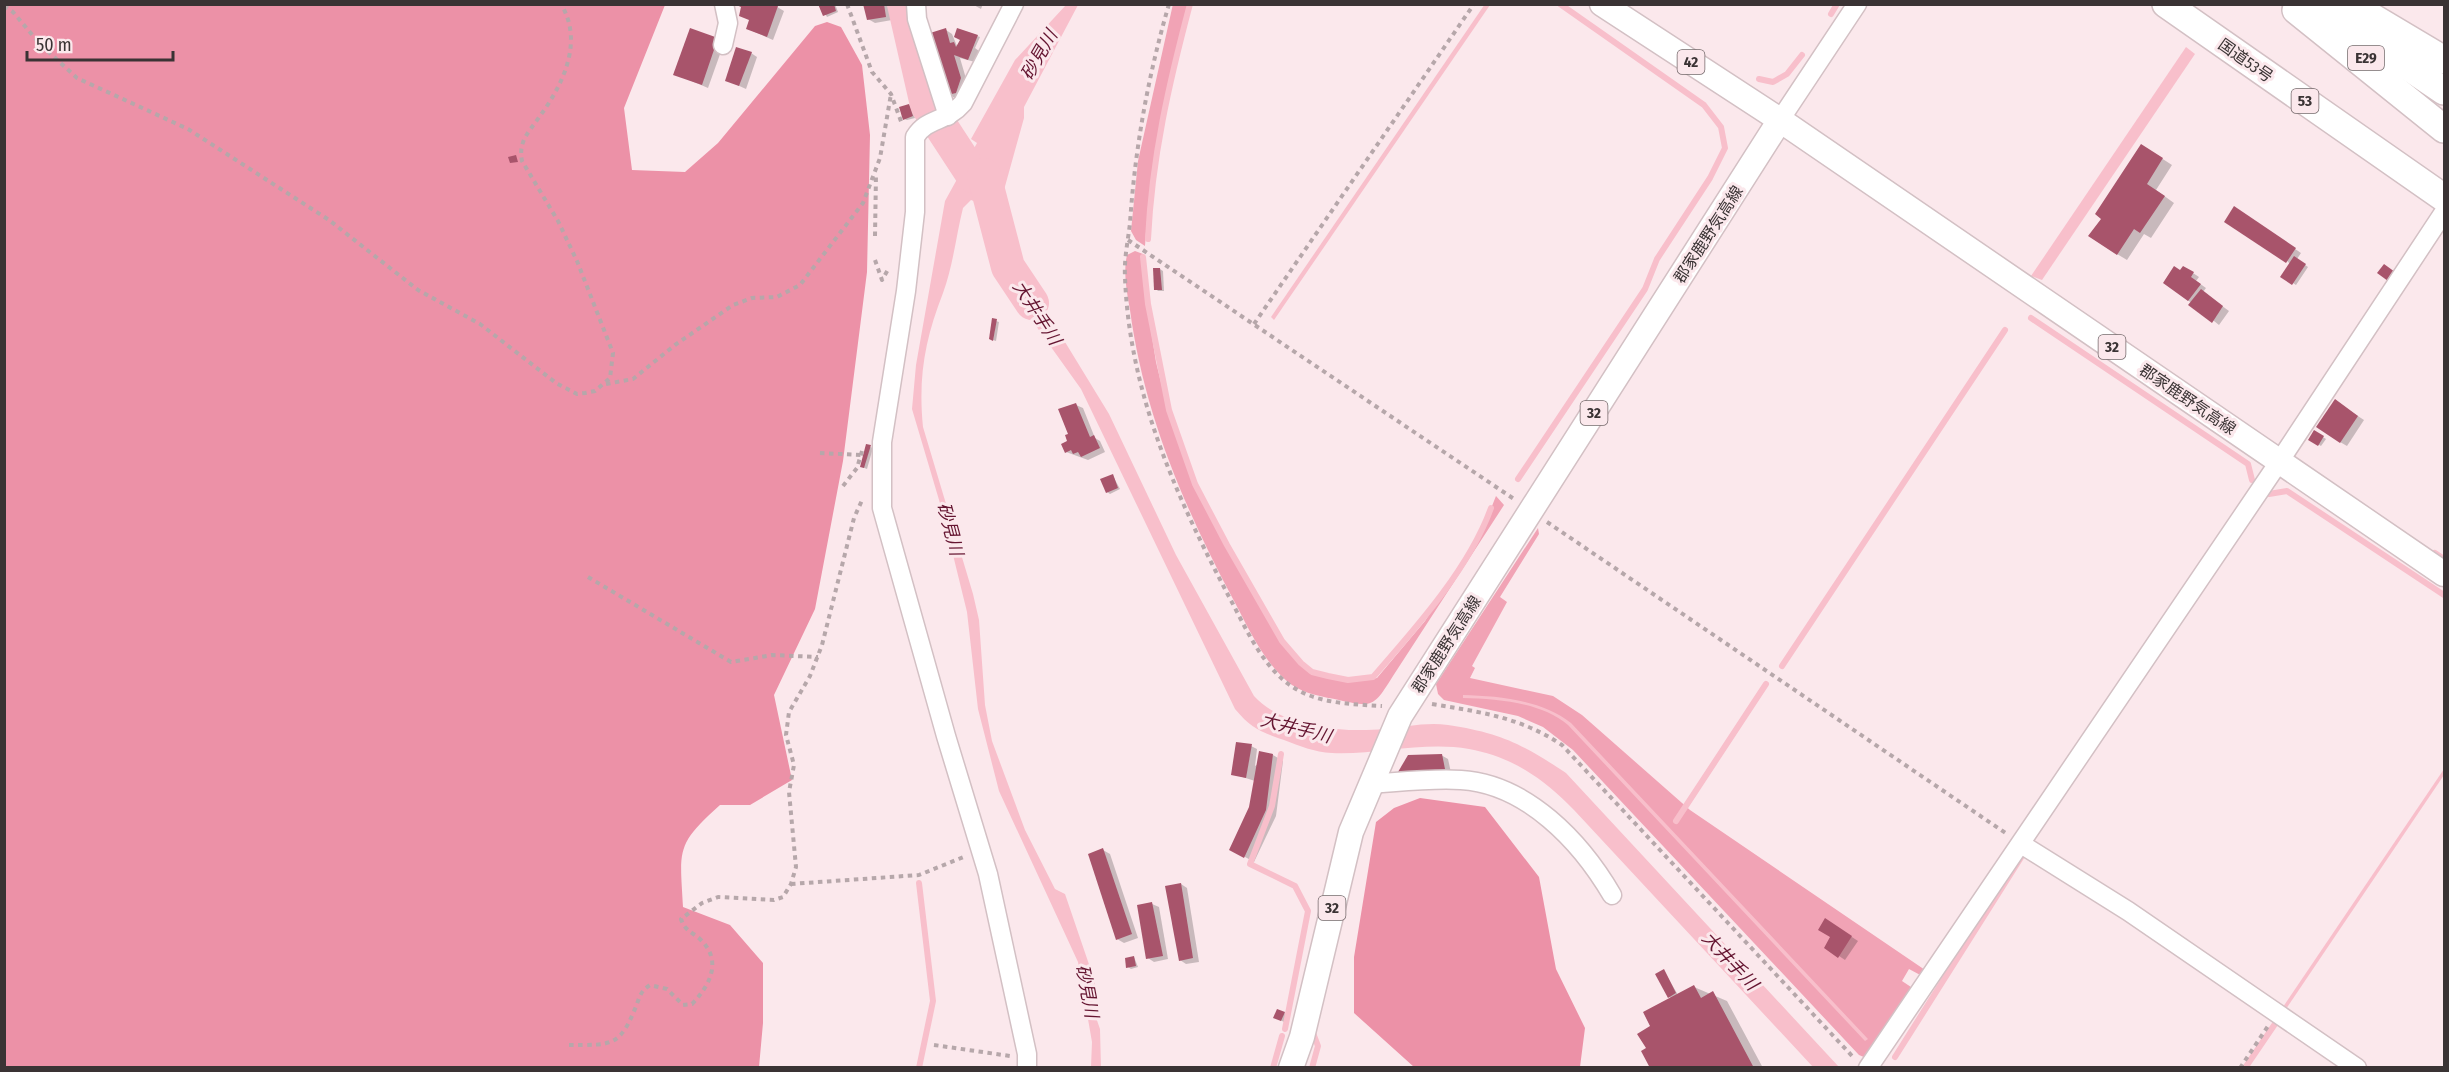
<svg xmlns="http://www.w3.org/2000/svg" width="2449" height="1072" font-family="'Fira Sans Condensed','Noto Sans JP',sans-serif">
<rect width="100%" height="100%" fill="#fbe8ec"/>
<g fill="#f1a3b5">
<path d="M 1173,4 L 1189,5 C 1166,87 1151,160 1145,246 L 1136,240 L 1131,231 L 1138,161 Z"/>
<path d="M 1135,251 L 1143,254 L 1147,305 L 1156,362 L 1168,411 L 1194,484 L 1281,643 L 1301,665 L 1313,674 L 1352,682 L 1377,678 L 1425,621 L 1480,536 L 1496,496 L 1504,505 L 1393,676 C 1374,706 1374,708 1339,700 C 1324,697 1305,694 1292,685 C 1264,664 1249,629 1233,599 C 1184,507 1144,414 1130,310 C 1127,293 1123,272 1127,255 Z"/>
<polygon points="1538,528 1539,534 1500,597 1507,602 1472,666 1475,668 1470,678 1553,696 1582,715 1690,810 1928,972 1924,977 1909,969 1902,981 1911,987 1913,998 1866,1058 1859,1055 1573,750 1543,727 1518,716 1444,700 1438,694 1436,684"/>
</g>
<g fill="#ec91a7">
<path d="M 5,5 L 665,5 L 624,108 L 632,170 L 685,172 L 718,143 L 815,26 L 827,22 L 841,27 L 862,65 L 870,135 L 867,272 L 843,461 L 815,609 L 774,695 L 792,780 L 750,805 L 720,805 C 675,845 680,850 683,907 L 730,925 L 763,963 L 763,1023 L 759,1067 L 5,1068 Z"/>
<polygon points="1420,798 1485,807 1539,877 1556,969 1585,1028 1580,1067 1414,1067 1354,1013 1354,957 1376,822 1394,808"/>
</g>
<g fill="#f8bfcb">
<polygon points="1485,4 1490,5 1274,320 1271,317"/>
<polygon points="897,5 909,5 940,108 921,115 898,29"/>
<path d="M 1066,5 L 1078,5 L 1024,107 L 1024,118 L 994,226 L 976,202 L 971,200 L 963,208 C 956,236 953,266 943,293 C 925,339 918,377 923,427 L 973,594 L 979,620 L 985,705 L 992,741 L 1025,830 L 1055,889 L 1065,894 L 1095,982 L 1092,1006 L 1100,1029 L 1101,1068 L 1091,1067 L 1092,1042 L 1078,962 L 999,791 L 978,709 L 967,612 L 942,510 L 912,409 L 916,365 L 945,201 L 977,143 L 971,139 L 1015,60 Z"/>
<polygon points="2186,47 2195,54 2042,280 2031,276"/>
<path d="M 1015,260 L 1109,414 L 1176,555 L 1254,696 C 1282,727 1343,733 1384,729 C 1405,727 1426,722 1448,725 C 1501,733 1522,744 1566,773 L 1839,1067 L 1813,1067 L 1574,810 C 1544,779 1513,757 1469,749 C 1424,741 1377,755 1332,753 C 1314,752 1300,746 1284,740 C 1260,732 1251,728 1235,709 L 1081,389 L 996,270 Z"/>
<path d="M 1463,695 C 1499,696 1542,700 1571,723 L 1868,1039 L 1865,1041 L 1568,725 C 1541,702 1498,699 1463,698 Z"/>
<polygon points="2444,769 2444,775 2286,1009 2283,1007"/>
</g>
<g fill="#0003">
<polygon points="736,4 772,4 784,11 773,40 748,29 750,20 742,7"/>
<polygon points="820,4 835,4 838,12 827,17"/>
<polygon points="865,4 889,4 892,20 875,23 868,19"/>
<polygon points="972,4 983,4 981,9"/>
<polygon points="691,30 724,43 708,88 675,74"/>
<polygon points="946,30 952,34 957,46 977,36 980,37 975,48 979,51 975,62 960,58 967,82 962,96 955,98 948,94"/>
<polygon points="751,53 757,57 746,89 726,80"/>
<polygon points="909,105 915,118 907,120 904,119"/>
<polygon points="2152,152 2172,165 2156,190 2174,203 2151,238 2144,234 2127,260 2117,254"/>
<polygon points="2241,212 2301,253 2297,259 2308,267 2296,285 2282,276 2290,264"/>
<polygon points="1160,269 1163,271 1164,291 1158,291 1156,289 1154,270"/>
<polygon points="2190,271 2199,277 2196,281 2206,288 2203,292 2229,311 2219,325 2165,282 2181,272"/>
<polygon points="996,321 999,322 996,341 993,340"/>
<polygon points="1076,405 1083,408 1095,438 1100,441 1105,452 1088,460 1066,452"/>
<polygon points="2341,405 2364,420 2347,446 2340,442"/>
<polygon points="2315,432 2326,439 2321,446 2310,439"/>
<polygon points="870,447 873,448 867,469 862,467"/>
<polygon points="1113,476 1120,489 1110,494 1107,492"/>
<polygon points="1251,746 1257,749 1255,766 1273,755 1283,761 1276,816 1254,862 1231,849 1250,807 1255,781 1233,774"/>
<polygon points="1441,755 1448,759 1452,777 1409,757"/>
<polygon points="1103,850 1110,854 1138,938 1124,943 1117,939"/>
<polygon points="1181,884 1187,888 1199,962 1186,964 1180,960"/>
<polygon points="1152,904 1159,907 1168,959 1154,962 1148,958"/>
<polygon points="1832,924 1858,941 1845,960 1839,956 1832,936"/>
<polygon points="1134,957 1138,967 1131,969 1128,967"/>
<polygon points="1664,971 1678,995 1694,987 1727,1001 1763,1068 1652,1068 1648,1049 1652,1027 1672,999 1669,997"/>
<polygon points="1284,1013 1287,1015 1284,1022 1278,1019"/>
</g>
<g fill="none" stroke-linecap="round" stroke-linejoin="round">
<g stroke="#f8bfcb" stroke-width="6">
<polyline points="1831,14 1837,4"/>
<polyline points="1759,79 1773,82 1787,74 1802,55"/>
<path d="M 1148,239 C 1152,157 1169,83 1190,4"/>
<path d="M 1143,257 L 1148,304 L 1169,410 L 1195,484 L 1227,545 L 1282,641 L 1301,663 L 1312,672 L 1328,676 L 1348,680 L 1373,677 C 1415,629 1469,569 1491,508"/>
<polyline points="2031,318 2248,464 2252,480"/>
<polyline points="1518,479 1645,289 1657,259 1710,178 1725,148 1721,127 1704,105 1560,4"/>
<polyline points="2269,494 2287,491 2444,595"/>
<polyline points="2435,553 2444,559"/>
<polyline points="1782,666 2005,330"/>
<polyline points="1281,754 1272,806 1250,864 1295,886 1308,911 1285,1029"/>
<polyline points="1676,821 1766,684"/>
<polyline points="919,883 933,1001 919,1068"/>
<polyline points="1895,1057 2022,856"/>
<polyline points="1273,1068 1282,1036"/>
<polyline points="1312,1068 1318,1046 1313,1033"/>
<polyline points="2245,1068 2277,1021"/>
</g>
<g stroke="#f8bfcb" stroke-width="34">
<polyline points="904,4 927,105 974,177"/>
<polyline points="984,175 1008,267 1032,303"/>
</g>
</g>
<g fill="#a8546b">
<polygon points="734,4 778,6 767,37 746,29 749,20 739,16 741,7"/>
<polygon points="818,4 834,4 836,11 823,16"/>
<polygon points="863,4 884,4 886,17 867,20"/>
<polygon points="690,28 718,38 702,85 673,75"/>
<polygon points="946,28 950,43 954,42 956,47 960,40 954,37 957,28 978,35 968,60 954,55 961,78 956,93 947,95 927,34"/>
<polygon points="736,47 752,52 739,86 725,81"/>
<polygon points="909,104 913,116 903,120 899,107"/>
<polygon points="2141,144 2163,158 2147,184 2165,196 2140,233 2134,229 2117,255 2088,236 2101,219 2095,214"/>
<polygon points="516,155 518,162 510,163 508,157"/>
<polygon points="2234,206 2296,248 2286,263 2224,222"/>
<polygon points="2294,256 2306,264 2292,285 2280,277"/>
<polygon points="2384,264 2395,272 2388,281 2377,273"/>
<polygon points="2174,266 2180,270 2183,266 2194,272 2191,277 2201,284 2188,301 2163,283"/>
<polygon points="1153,268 1160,268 1162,290 1154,290"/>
<polygon points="2201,289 2223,306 2212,323 2188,305"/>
<polygon points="992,318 997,319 993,341 989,339"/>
<polygon points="2335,399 2358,416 2340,443 2316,427"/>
<polygon points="1076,403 1090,437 1094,435 1100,448 1081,457 1078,452 1073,454 1071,450 1065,453 1061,444 1067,441 1065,435 1068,434 1058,409"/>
<polygon points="2314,430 2324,436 2318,446 2308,440"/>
<polygon points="866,444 871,445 864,468 860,467"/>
<polygon points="1113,474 1118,488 1106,493 1100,479"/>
<polygon points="1236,742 1252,744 1246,778 1231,775"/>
<polygon points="1259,751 1273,754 1266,810 1244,858 1229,850 1249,807"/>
<polygon points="1442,754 1446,774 1405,775 1398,772 1408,755"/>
<polygon points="1103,848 1132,934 1116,940 1088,854"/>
<polygon points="1181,883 1193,958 1179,961 1165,886"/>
<polygon points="1152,902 1163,956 1146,959 1137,905"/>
<polygon points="1825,918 1852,936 1838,958 1824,948 1830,937 1818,930"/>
<polygon points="1134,956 1136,966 1126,968 1125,958"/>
<polygon points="1664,969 1676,993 1668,998 1655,974"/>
<polygon points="1694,985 1701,998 1713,991 1754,1068 1650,1068 1641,1051 1646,1048 1637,1034 1650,1026 1643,1012"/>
<polygon points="1277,1009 1285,1012 1281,1021 1273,1018"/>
</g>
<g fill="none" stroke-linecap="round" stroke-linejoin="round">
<defs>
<g id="minor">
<polyline points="916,4 917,19 948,116"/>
<path d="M 1014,4 L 963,103 C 946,123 927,117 915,137 L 915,212 L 906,291 L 882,442 L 882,508 L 946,736 L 988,874 L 1027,1054 L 1027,1068"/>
<polyline points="723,45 728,23 724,4"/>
<polyline points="1780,120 1857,4"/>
<path d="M 1370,784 C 1400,782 1431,778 1461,780 C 1527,784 1581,842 1612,895"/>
<polyline points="2021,844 2128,911 2357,1068"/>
<polyline points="1868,1068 2279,462 2444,212"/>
</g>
<g id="major">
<polyline points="1602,4 1780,120 2444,574"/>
<polyline points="1291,1068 1302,1037 1351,832 1400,716 1780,120"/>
</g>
<g id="highway">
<polyline points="2166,4 2444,198"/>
<polyline points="2316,4 2444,91"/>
<polyline points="2350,4 2444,60"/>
<polyline points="2296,10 2444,129"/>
</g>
</defs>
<use href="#minor" stroke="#d3c0c4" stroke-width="21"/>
<use href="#major" stroke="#d3c0c4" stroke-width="27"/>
<use href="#highway" stroke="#d3c0c4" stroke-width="30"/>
<g stroke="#b6a7aa" stroke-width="4" stroke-dasharray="4.5 4.5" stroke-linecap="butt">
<polyline points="847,4 872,72 891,94 902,124"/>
<path d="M 1169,4 C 1148,76 1135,148 1130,223 C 1128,241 1124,258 1125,277 C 1129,391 1175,494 1227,593 C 1244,624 1259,661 1287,683 C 1314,704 1350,704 1382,706"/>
<path d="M 4,6 L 13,12 L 40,44 L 77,78 L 188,129 L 329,220 L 418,290 L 480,324 L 556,383 L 577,394 L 585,393 L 595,391 L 610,378 L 613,353 L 577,261 L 558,221 L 522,161 C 518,141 529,132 540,116 C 563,84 584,42 561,4"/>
<polyline points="875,236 876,174"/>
<polyline points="1128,240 1514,499"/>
<polyline points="875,260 882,280 889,268"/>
<polyline points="1254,324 1474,4"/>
<polyline points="606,384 633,379 675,345 733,305 752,298 777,297 800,285 863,203 880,158 891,94"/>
<polyline points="820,453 861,455"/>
<polyline points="843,486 857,468 862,451"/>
<polyline points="1547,522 2007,834"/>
<polyline points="588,577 731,662 772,655 818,657"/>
<path d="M 1432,704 C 1480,712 1520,717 1562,745 L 1853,1057"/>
<polyline points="791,884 919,875 966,856"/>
<path d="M 569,1045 C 613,1045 620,1047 637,1004 C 640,995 642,990 650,985 L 667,989 L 683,1005 L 692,1004 C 710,985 723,961 700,939 C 692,932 685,931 681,919 L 702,903 L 718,897 L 774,900 L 783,897 L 791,884 L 796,867 L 789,792 L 794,765 L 786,735 L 789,712 L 810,676 L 822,645 L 854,518 L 863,498"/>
<polyline points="934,1045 1010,1056"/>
<polyline points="2240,1068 2268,1026"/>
</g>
<use href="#minor" stroke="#fff" stroke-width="18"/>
<use href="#major" stroke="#fff" stroke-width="24"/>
<use href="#highway" stroke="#fff" stroke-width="27"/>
</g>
<g text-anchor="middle" stroke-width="6" stroke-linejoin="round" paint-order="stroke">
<g fill="#fbe8ec" stroke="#74696b" stroke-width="1.5">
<rect x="2348" y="46" width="36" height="24" rx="4.5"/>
<rect x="1677.5" y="50" width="27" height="24" rx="4.5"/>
<rect x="2291.5" y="89" width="27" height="24" rx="4.5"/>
<rect x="2098.5" y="335" width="27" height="24" rx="4.5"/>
<rect x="1580.5" y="401" width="27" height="24" rx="4.5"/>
<rect x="1318.5" y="896" width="27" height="24" rx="4.5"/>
</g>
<g font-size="15" font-weight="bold" fill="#3a3334">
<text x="2366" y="63">E29</text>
<text x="1691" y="67">42</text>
<text x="2305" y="106">53</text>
<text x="2112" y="352">32</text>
<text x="1594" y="418">32</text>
<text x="1332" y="913">32</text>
</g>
<g font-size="16" fill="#3a3334" stroke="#fbe8ec">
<text transform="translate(2246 60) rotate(35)" y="6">国道53号</text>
<text transform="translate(1708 234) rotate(-57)" y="6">郡家鹿野気高線</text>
<text transform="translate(2188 399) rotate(34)" y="6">郡家鹿野気高線</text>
<text transform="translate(1446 644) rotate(-57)" y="6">郡家鹿野気高線</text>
</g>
<g font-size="18" font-style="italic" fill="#651531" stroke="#fbe8ec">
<text transform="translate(1039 55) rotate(-60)" y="6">砂見川</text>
<text transform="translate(1037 313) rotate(57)" y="6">大井手川</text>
<text transform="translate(950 529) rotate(75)" y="6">砂見川</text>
<text transform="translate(1296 728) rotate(14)" y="6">大井手川</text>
<text transform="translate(1730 961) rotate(47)" y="6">大井手川</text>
<text transform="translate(1087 991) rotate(79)" y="6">砂見川</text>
</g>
</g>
<rect width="2449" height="1072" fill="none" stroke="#3a3334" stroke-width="12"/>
<path d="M27 51v9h146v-9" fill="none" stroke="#3a3334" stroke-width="3"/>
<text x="36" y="51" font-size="18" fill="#3a3334" stroke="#fbe8ec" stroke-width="4.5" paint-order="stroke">50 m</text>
</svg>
